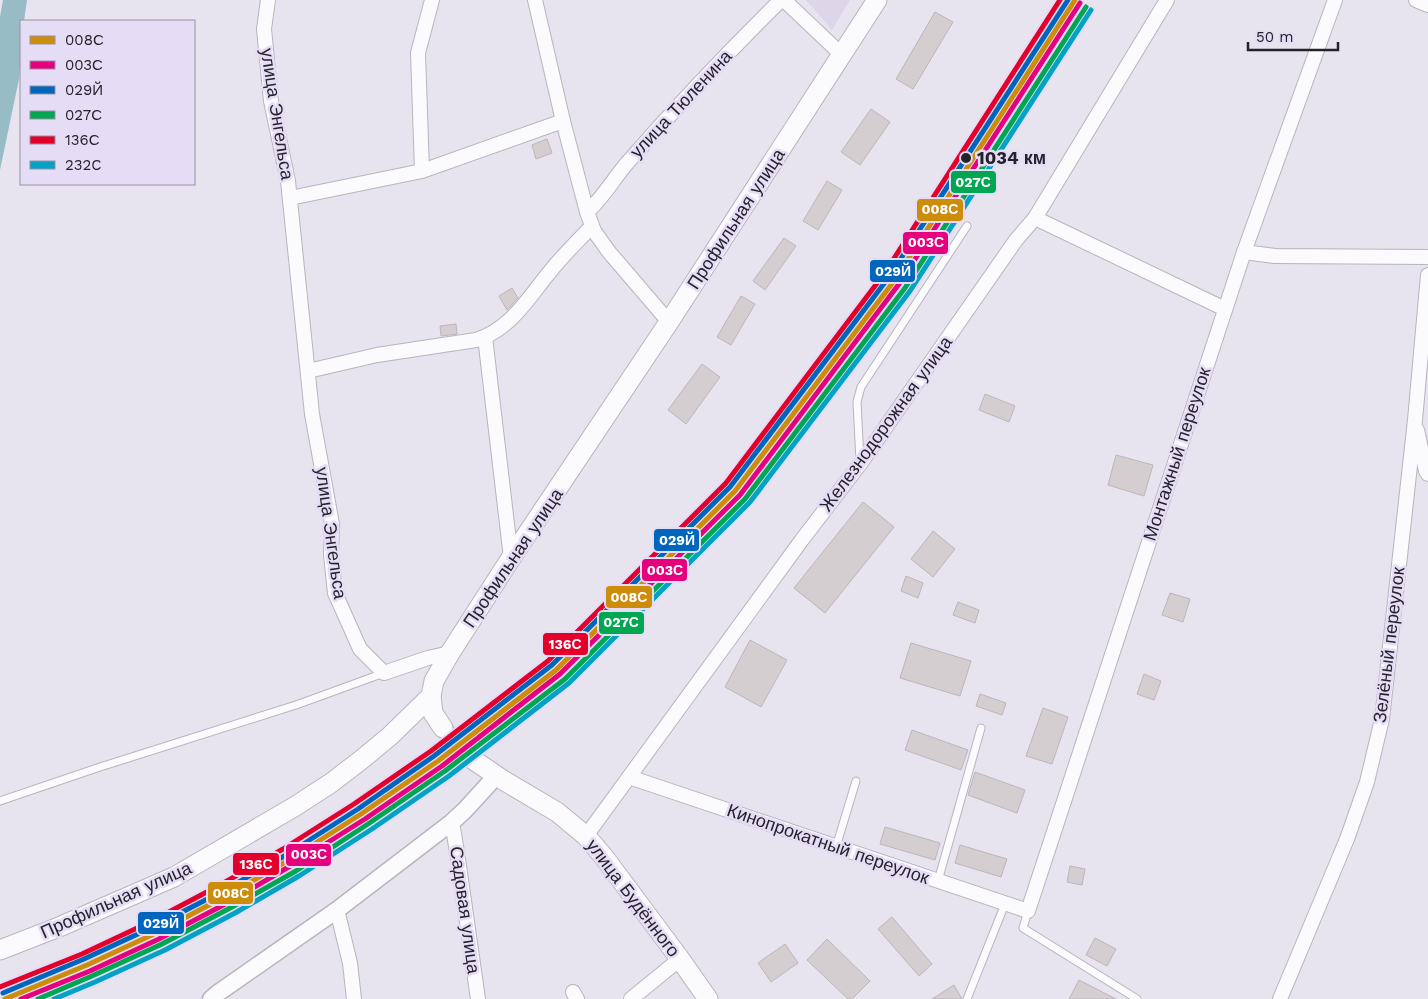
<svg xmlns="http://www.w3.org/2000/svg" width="1428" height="999" font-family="'Work Sans',sans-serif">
<rect width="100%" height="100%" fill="#e7e3ef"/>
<polygon fill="#dcd6e8" points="806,0 850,0 832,30"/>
<polygon fill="#98bcc5" points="3,0 27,0 24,21 21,21 21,53 19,79 0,170 0,17"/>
<g fill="#d5ced1" stroke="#bcb6ba">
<polygon points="935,12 953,22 913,89 896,79"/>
<polygon points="871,109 890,122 860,165 841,152"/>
<polygon points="547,139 552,153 536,159 532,145"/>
<polygon points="827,181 842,190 818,230 803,221"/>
<polygon points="784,238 796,246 765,290 753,281"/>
<polygon points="512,288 518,298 507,310 499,296"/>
<polygon points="741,296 755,304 731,345 717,337"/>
<polygon points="456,324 457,334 441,336 440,326"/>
<polygon points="702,364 720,377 686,424 668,410"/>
<polygon points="985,394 1015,406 1009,422 979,410"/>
<polygon points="1116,455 1153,465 1144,496 1108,485"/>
<polygon points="863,502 894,527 825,613 794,588"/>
<polygon points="933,531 955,549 933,577 911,559"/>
<polygon points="906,576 923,583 918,598 901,591"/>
<polygon points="1170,593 1190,599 1183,622 1162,615"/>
<polygon points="958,602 979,610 975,623 953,615"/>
<polygon points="750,640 787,660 761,707 725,687"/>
<polygon points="911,643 971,661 960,696 900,678"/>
<polygon points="1144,674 1161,681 1154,700 1137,694"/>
<polygon points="980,694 1006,703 1002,715 976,706"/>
<polygon points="1043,708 1068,717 1052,764 1026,756"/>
<polygon points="912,730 968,750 961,770 905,750"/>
<polygon points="975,772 1025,790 1017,813 968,795"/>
<polygon points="885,827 940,843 935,860 880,844"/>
<polygon points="960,845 1007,859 1001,877 955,863"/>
<polygon points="1070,866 1085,869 1082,885 1067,882"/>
<polygon points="892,917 932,964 919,976 878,929"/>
<polygon points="1095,938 1116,949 1107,966 1086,955"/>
<polygon points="827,939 870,981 852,999 848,999 807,960"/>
<polygon points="785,944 798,963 771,982 758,963"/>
<polygon points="1079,980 1116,999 1069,999"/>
<polygon points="954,985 962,999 932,999"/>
</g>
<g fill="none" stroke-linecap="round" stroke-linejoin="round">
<polyline stroke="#c0bcc8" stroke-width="19" stroke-dasharray="19 9" stroke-linecap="butt" points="443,728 469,757"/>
<defs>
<g id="service">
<polyline points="860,461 857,402 861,387 967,226"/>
<polyline points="0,801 100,767 296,705 384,673"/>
<polyline points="836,847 856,781"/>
<polyline points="938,881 981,728"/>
<polyline points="1028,911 1023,928 1137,999"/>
<polyline points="967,999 1005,904"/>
</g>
<g id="minor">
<polyline points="268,0 264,29 271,101 288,181 312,414 332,524 331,555 335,593 360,649 384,673 428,658 450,653"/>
<polyline points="535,0 563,121 587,212 594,231 609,252 669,322"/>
<polyline points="784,0 842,55"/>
<polyline points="1416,0 1428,5"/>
<polyline points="422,171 418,53 432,0"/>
<polyline points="290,198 422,171 563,121"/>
<path d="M 587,212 C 603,198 614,178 628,162 C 677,106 728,52 781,0"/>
<polyline points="1035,218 1225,309"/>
<polyline points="1244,252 1275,256 1428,257"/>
<polyline points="485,337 511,558"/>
<path d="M 308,371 L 377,355 L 476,340 C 512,329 530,295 553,268 C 565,253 579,240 592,226"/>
<polyline points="1417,430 1426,471 1428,474"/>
<polyline points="629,777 1028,911 1244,252 1335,0"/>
<polyline points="452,822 457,852 478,999"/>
<polyline points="586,836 801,541 860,464 1016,240 1035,218 1167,0"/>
<polyline points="337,910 350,963 354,999"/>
<polyline points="573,992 577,999"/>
<polyline points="631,999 680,959"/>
<polyline points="1280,999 1347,839 1367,782 1382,719 1415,420 1428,275"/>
</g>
<polyline id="tertiary" points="211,999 218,993 337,910 452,822 465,810 497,775"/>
<g id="secondary">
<polyline points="431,696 433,713 443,728"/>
<polyline points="469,757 503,780 557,812 586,836 604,857 680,959 708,999"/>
<polyline points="0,950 59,927 174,877 294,807 331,783 361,760 390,736 431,696 434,681 450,653 511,558 669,322 877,0"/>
</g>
</defs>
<use href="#service" stroke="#b8b5be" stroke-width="9"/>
<use href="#minor" stroke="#b8b5be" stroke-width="16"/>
<use href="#tertiary" stroke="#b8b5be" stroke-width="19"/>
<use href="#secondary" stroke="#b8b5be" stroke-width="21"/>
<use href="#service" stroke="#fbfbfd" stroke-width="7"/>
<use href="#minor" stroke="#fbfbfd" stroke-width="14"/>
<use href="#tertiary" stroke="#fbfbfd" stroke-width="16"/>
<use href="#secondary" stroke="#fbfbfd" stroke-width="19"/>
<defs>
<polyline id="rail-1" points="5,999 87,965 156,933 226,896 289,860 361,814 438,761 556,670 735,491 894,281 1075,0"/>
<polyline id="rail-2" points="21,999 90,971 159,939 229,902 292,865 365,819 442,766 560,674 740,495 899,284 1080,3"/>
<polyline id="rail-3" points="3,993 84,959 153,927 223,891 286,855 358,809 434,756 552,665 730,487 889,277 1068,0"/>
<polyline id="rail-4" points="38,999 92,976 162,944 232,907 296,871 368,824 445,771 565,679 745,499 905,288 1086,7"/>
<polyline id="rail-5" points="0,987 82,954 150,922 220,885 283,849 354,804 431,751 548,661 726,483 884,274 1060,0"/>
<polyline id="rail-6" points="54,999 95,982 165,950 235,913 299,876 372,829 449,776 569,683 750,502 910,291 1091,10"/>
</defs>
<use href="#rail-1" stroke="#e5ddf5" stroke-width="9"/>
<use href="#rail-2" stroke="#e5ddf5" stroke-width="9"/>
<use href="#rail-3" stroke="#e5ddf5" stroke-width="9"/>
<use href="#rail-4" stroke="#e5ddf5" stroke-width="9"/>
<use href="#rail-5" stroke="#e5ddf5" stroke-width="9"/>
<use href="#rail-6" stroke="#e5ddf5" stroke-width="9"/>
<use href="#rail-1" stroke="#cd8c09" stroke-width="5"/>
<use href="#rail-2" stroke="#e5007d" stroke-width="5"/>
<use href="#rail-3" stroke="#0065bd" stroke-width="5"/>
<use href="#rail-4" stroke="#00a651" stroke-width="5"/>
<use href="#rail-5" stroke="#e4002b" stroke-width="5"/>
<use href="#rail-6" stroke="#02a2c6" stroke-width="5"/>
</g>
<circle fill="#25222b" stroke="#e5ddf5" stroke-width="2" cx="966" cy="158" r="6"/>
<g text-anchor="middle" stroke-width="5" stroke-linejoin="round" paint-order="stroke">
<g font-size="18" fill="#25222b" stroke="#e5ddf5">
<text transform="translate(681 104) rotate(-47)" y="6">улица Тюленина</text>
<text transform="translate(277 114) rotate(81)" y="6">улица Энгельса</text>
<text transform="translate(736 219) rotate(-57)" y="6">Профильная улица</text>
<text transform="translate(886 424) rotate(-54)" y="6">Железнодорожная улица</text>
<text transform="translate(1177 454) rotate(-72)" y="6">Монтажный переулок</text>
<text transform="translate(331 533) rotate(82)" y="6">улица Энгельса</text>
<text transform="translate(513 558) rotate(-56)" y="6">Профильная улица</text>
<text transform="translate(1389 645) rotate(-83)" y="6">Зелёный переулок</text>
<text transform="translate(828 844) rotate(19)" y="6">Кинопрокатный переулок</text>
<text transform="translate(633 898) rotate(53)" y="6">улица Будённого</text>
<text transform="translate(116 900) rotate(-24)" y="6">Профильная улица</text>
<text transform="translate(465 910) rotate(82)" y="6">Садовая улица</text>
</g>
<g font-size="18" font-weight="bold" fill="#25222b" stroke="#e5ddf5" text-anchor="start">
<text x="977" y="164">1034 км</text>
</g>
</g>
<g stroke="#e5ddf5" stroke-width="2">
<rect x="950" y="170" width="47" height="24" rx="5" fill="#00a651"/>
<rect x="916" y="198" width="48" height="24" rx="5" fill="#cd8c09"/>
<rect x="902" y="231" width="47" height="24" rx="5" fill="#e5007d"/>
<rect x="869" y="259" width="47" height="24" rx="5" fill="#0065bd"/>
<rect x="653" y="528" width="47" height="24" rx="5" fill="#0065bd"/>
<rect x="641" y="558" width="47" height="24" rx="5" fill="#e5007d"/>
<rect x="605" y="585" width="48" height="24" rx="5" fill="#cd8c09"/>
<rect x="598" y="611" width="47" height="24" rx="5" fill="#00a651"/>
<rect x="542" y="632" width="47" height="24" rx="5" fill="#e4002b"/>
<rect x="285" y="843" width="47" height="24" rx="5" fill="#e5007d"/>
<rect x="232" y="852" width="48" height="24" rx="5" fill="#e4002b"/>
<rect x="207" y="881" width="47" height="24" rx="5" fill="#cd8c09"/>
<rect x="137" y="911" width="48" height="24" rx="5" fill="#0065bd"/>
</g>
<g font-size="14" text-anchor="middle" font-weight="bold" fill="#fff">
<text x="973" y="187">027С</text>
<text x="940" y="214">008С</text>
<text x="926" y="247">003С</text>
<text x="893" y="276">029Й</text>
<text x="677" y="545">029Й</text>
<text x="665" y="575">003С</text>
<text x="629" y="602">008С</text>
<text x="621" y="627">027С</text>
<text x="565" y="649">136С</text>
<text x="309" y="859">003С</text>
<text x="256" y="869">136С</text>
<text x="231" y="898">008С</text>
<text x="161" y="928">029Й</text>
</g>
<rect x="20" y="20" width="175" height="165" fill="#e5ddf5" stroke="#9892a4"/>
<rect x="30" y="36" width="25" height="8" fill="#cd8c09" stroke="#9892a4"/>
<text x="65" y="45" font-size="15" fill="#25222b">008С</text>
<rect x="30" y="61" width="25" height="8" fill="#e5007d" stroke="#9892a4"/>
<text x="65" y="70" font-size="15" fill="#25222b">003С</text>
<rect x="30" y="86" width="25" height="8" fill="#0065bd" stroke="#9892a4"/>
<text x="65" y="95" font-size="15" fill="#25222b">029Й</text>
<rect x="30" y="111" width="25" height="8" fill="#00a651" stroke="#9892a4"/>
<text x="65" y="120" font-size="15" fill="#25222b">027С</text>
<rect x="30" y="136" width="25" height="8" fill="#e4002b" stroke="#9892a4"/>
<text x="65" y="145" font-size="15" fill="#25222b">136С</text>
<rect x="30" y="161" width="25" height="8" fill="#02a2c6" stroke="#9892a4"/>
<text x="65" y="170" font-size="15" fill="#25222b">232C</text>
<path d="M1248 42v8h90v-8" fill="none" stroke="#25222b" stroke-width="2.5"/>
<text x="1256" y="42" font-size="15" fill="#25222b" stroke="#e5ddf5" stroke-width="4" paint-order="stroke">50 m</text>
</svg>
